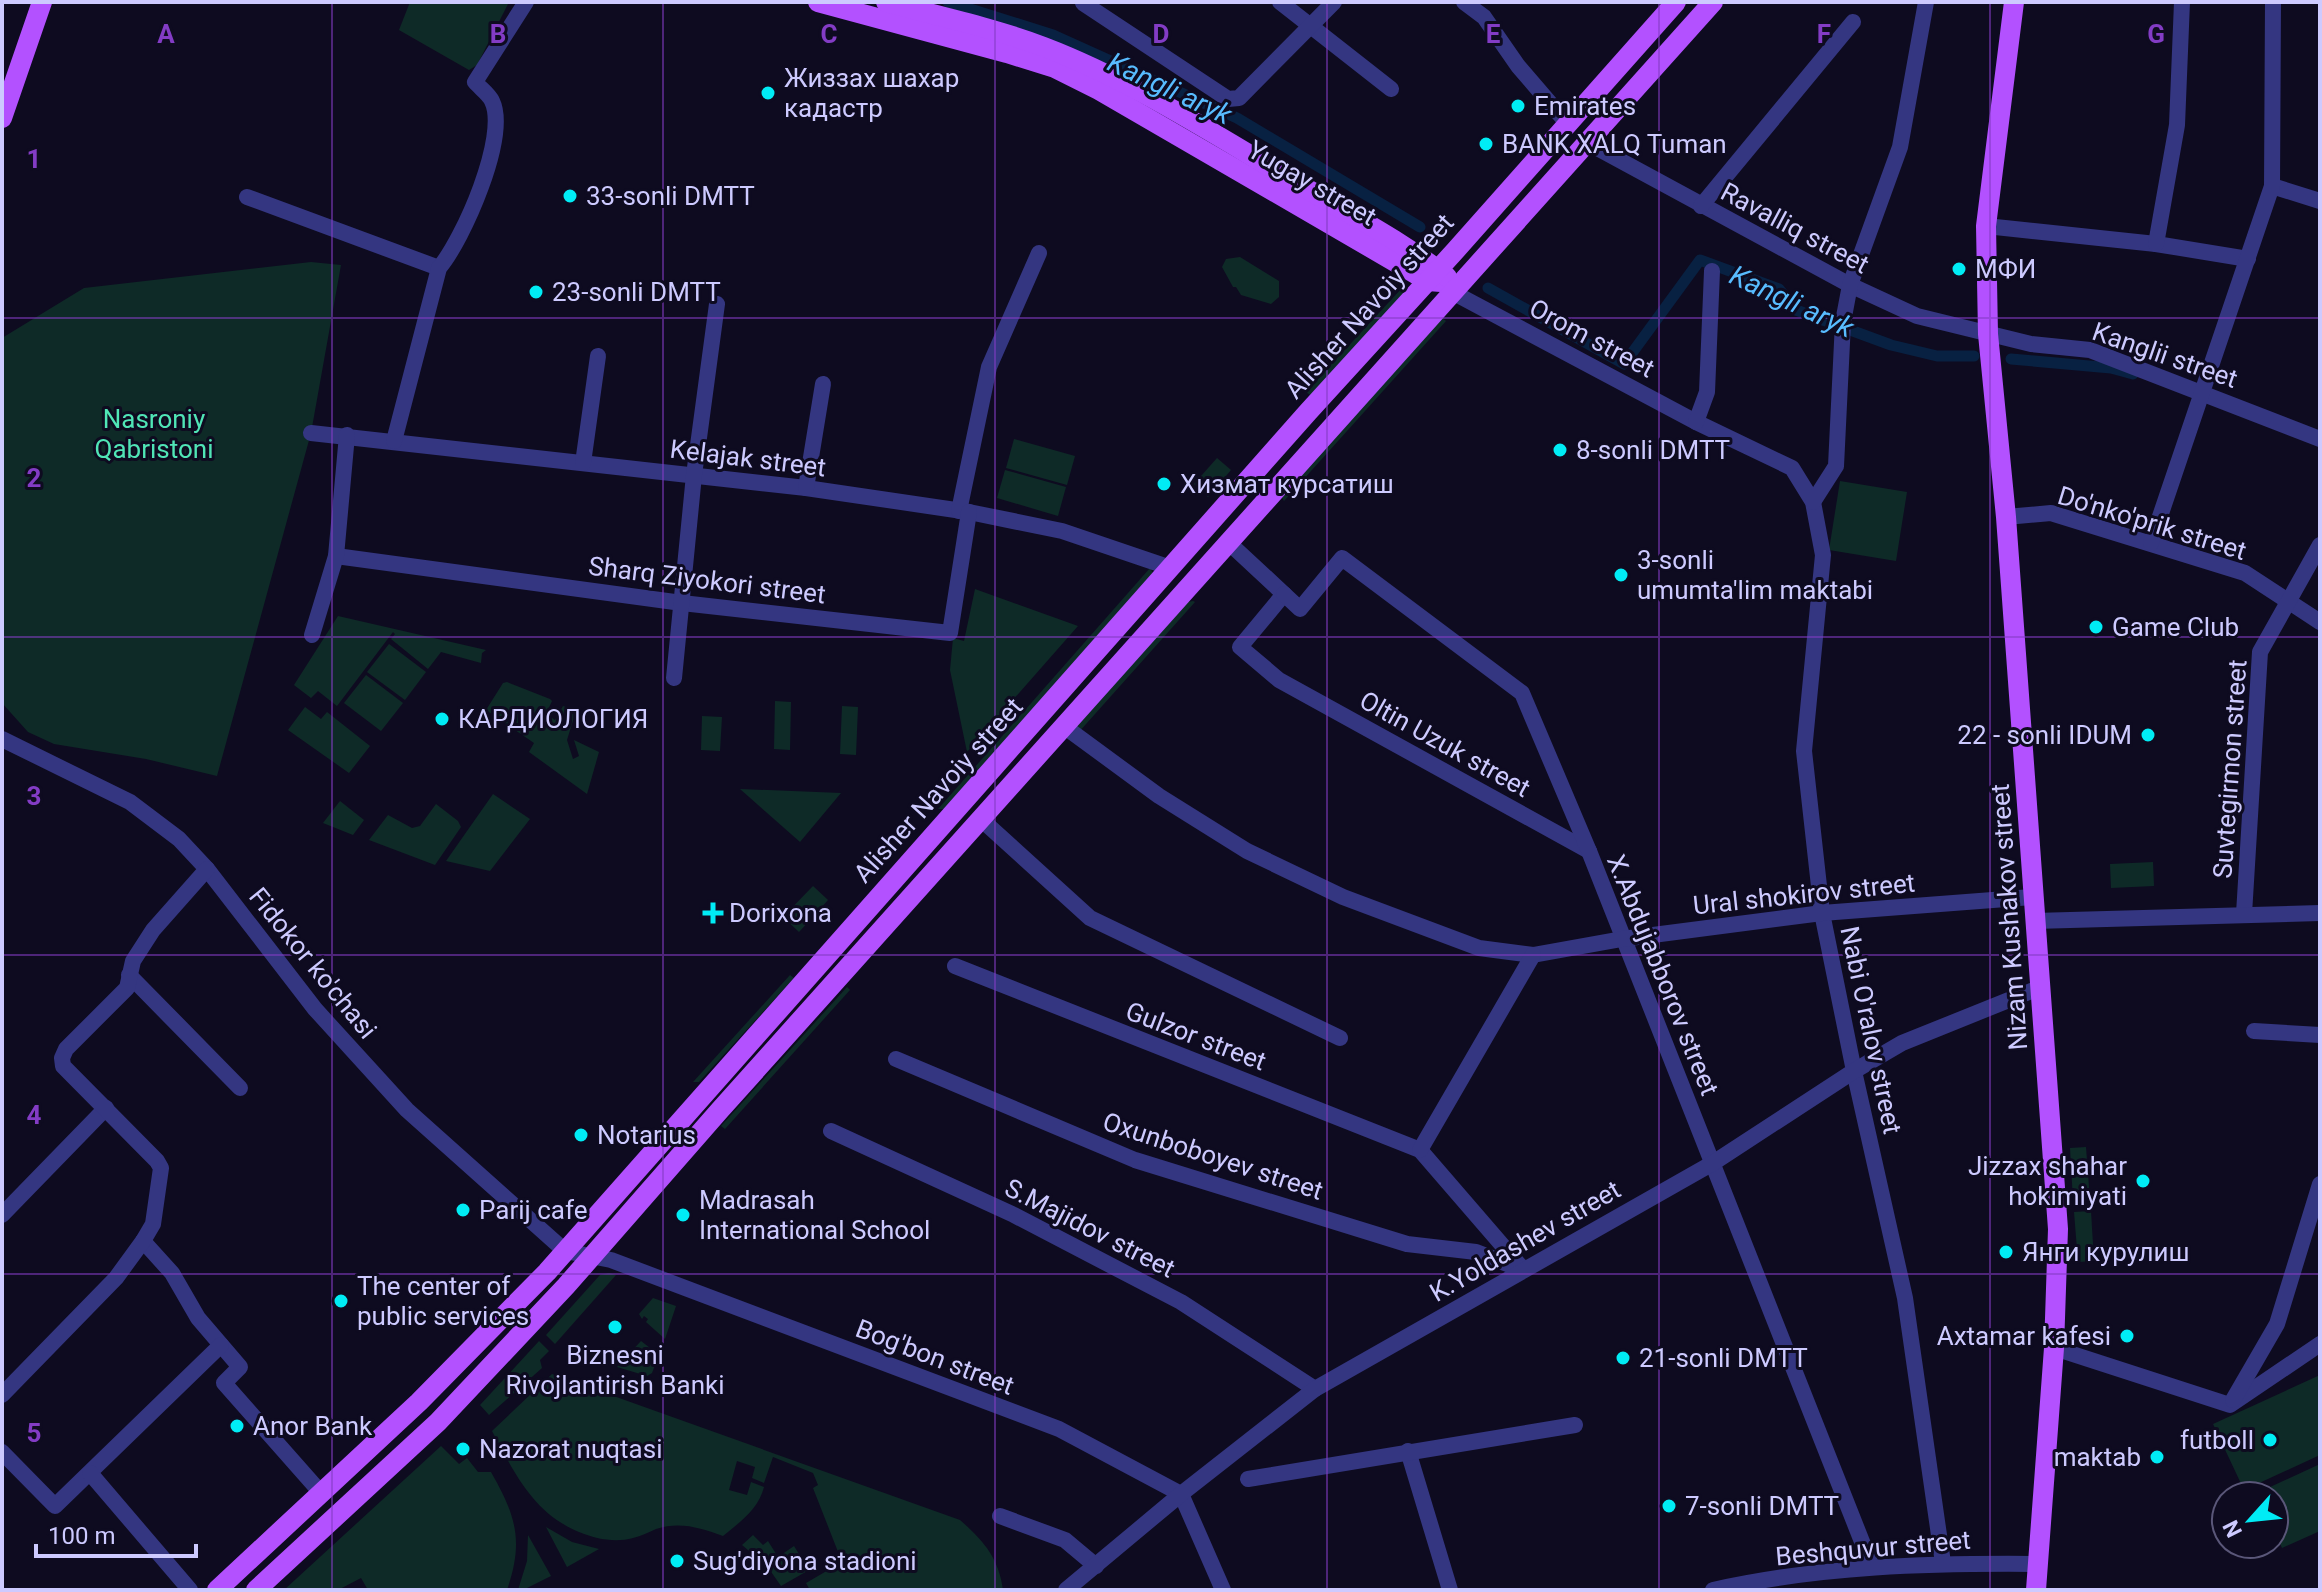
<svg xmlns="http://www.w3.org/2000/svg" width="2322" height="1592" font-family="Roboto,sans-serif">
<rect width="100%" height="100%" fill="#0e0b20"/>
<g fill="#0e2a27">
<polygon points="410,2 509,2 477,65 469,70 399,30"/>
<polygon points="1240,257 1279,281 1279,297 1271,304 1241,295 1236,287 1233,287 1222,267 1226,259"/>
<polygon points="311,262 341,265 311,433 217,776 146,759 54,744 28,732 2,703 2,338 84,288"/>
<polygon points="1402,288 1406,291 1314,394 1310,395 1306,392"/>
<polygon points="1441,317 1446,321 1284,501 1281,496"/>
<polygon points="1014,439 1075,456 1067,485 1006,468"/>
<polygon points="1217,458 1231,470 1208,497 1194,484"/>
<polygon points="1005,470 1066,487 1058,516 997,498"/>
<polygon points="1840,481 1907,492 1896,561 1829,550"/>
<polygon points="1150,568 1153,573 944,809 938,809"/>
<polygon points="975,589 1078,626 967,752 950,670 953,638 964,641"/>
<polygon points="1193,601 1195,602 1078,733 1074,729 1188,602"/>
<polygon points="338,616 486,650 482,653 481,663 441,652 428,669 391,639 395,634 393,632 337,706 318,691 311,698 294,685"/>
<polygon points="389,644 426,672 405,700 367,672"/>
<polygon points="366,675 403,703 381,731 344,703"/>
<polygon points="507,682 550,699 552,701 546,714 555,720 563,706 573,709 575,714 567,740 573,759 579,756 574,740 599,752 587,794 529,752 534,743 486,710 503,683"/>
<polygon points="775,701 791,702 790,750 774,749"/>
<polygon points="842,706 858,707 856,755 840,754"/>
<polygon points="305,707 321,719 327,712 370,746 349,773 288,730"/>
<polygon points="702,716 722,717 720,751 701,750"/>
<polygon points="740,789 841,793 800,842"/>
<polygon points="493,794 530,819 490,871 446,861"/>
<polygon points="340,801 364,820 353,835 323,823"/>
<polygon points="436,804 458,821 461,827 435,865 369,840 388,815 412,828 420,826"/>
<polygon points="2153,862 2154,886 2111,888 2110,864"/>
<polygon points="813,886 828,900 799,932 783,917"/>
<polygon points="790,975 794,978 699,1082 693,1082"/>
<polygon points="847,987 850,990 725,1129 721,1126"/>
<polygon points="2086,1147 2090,1200 2073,1201 2070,1148"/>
<polygon points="2091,1211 2094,1261 2078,1262 2074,1212"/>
<polygon points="609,1273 616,1275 555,1344 546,1335 600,1275"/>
<polygon points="653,1298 676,1306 665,1339 646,1322 648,1319 644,1316 642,1319 639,1314"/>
<polygon points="539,1341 549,1351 540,1360 542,1368 489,1415 480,1405"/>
<polygon points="641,1341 659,1355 652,1373 647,1376 617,1367"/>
<path d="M 552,1374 L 960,1520 C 983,1540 999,1558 1003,1590 L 810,1590 L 806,1583 L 842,1562 L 813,1488 L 818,1485 L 813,1473 L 773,1457 L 764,1483 L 752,1478 L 755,1467 L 737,1461 L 729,1490 L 747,1495 L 751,1482 L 764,1487 C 758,1510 741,1521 723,1536 C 701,1528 680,1521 656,1529 C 649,1532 641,1536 633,1538 C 615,1543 596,1539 579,1532 C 533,1513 514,1472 492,1431 Z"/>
<polygon points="2320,1375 2320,1455 2244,1490 2213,1424"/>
<path d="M 441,1446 L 459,1464 L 467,1458 L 478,1472 L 491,1472 C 516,1516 524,1541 507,1590 L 368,1590 L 361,1578 L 338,1590 L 284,1590 Z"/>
<polygon points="2320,1464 2320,1531 2282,1548 2274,1530 2274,1496 2258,1496 2257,1493"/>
<polygon points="546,1527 572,1542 599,1549 567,1567"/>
<polygon points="528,1535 551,1576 523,1590 518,1590 527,1561"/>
<polygon points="753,1535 763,1545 768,1541 778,1557 794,1546 809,1570 781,1586 767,1566 742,1545"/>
</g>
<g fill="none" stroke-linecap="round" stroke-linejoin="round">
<g stroke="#082142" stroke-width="11">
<polyline points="948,2 1053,35 1237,118 1420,227"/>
<polyline points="1488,288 1624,364 1700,260 1779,289 1796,310 1891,345 1937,356 1974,356"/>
<polyline points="2011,359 2111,368 2133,374"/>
</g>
<g stroke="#343681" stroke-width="16">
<polyline points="1280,2 1391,89"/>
<polyline points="1464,2 1484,17 1518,66 1567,123"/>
<polyline points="1083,3 1228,99 1239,98 1334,2"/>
<polyline points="1588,143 1850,285 1917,316 2031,344 2090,350 2320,439"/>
<polyline points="2272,186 2320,201"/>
<polyline points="247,197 439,268"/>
<polyline points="1701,206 1853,22"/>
<polyline points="1986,226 2156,244 2248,259"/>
<polyline points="2156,244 2177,125 2182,2"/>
<polyline points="1454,293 1696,422 1792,468 1813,502 1823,555 1804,751 1822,913 1854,1071 1905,1298 1943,1563"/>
<polyline points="1696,422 1707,392 1712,271"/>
<polyline points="311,433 806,488 969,512 1062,531 1171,568"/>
<path d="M 394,441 L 439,268 C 463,240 509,136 492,101 C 489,94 480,88 475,82 L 526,2"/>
<polyline points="583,463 598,356"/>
<polyline points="806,488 823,384"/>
<polyline points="1813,502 1836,466 1843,322 1850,285 1900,147 1926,2"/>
<polyline points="959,511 989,367 1039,253"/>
<polyline points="2006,517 2051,513 2245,573 2320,622"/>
<polyline points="1228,542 1284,594 1240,647 1279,680 1589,851"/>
<polyline points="2151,543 2272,186 2273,2"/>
<polyline points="336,556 682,603 950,633 969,512"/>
<polyline points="1284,594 1300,609 1342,558 1522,693 1589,851 1872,1567"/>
<polyline points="312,635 336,556 347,435"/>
<polyline points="674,678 694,475 717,304"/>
<polyline points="1065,727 1159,796 1247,851 1343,897 1479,948 1533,955 1622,939 1822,913 2032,897"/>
<polyline points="2,739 130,802 179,839 207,869 315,1009 407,1110 565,1251 611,1260 1059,1429 1181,1494 1223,1590"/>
<polyline points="982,820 1090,918 1340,1038"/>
<polyline points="2244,914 2260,652 2320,545"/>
<polyline points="2034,921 2320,913"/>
<polyline points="955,966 1420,1150 1522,1268"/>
<polyline points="129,975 240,1088"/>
<polyline points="2254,1031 2320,1035"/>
<polyline points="896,1059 1135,1160 1407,1244 1476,1252 1523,1270"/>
<polyline points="831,1131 1012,1214 1181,1302 1315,1389"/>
<polyline points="1420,1150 1533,955"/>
<polyline points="2,1215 106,1108"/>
<polyline points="143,1241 172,1273 198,1318 240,1367 224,1383 322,1494"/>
<polyline points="2054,1348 2230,1405 2320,1344"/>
<polyline points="2,1395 116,1278 143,1241 153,1224 161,1168 157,1161 63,1066 62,1058 66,1049 127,988 133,961 153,930 207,869"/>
<polyline points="2233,1400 2277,1324 2320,1184"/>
<polyline points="1408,1451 1450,1590"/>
<polyline points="2,1452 55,1506 221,1345"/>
<polyline points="90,1473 190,1590"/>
<polyline points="1248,1479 1575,1425"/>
<polyline points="1000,1516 1065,1540 1096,1566"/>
<polyline points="1066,1590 1181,1494 1315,1389 1713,1163 1854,1071 1902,1043 2041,987"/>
<path d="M 1713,1590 C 1820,1566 1930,1563 2039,1564"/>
</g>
<g stroke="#b351ff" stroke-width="20">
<polyline points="818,2 1007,53 1055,68 1099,90 1428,281 1441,282"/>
<path d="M 886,2 C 938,16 994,28 1044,47 C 1133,81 1215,135 1297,183 C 1347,213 1401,240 1447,277"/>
<polyline points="2014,2 1986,226 1988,334 2006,517 2058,1229 2054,1348 2036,1590"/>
<polyline points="2,118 42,2"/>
<polyline points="217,1590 419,1402 547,1272 1308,412 1455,251 1676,2"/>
<polyline points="256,1590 438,1422 566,1286 720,1110 1713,2"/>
</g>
</g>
<path fill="none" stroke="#833cc5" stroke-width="2" stroke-opacity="0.55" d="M 332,2 L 332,1590M 663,2 L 663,1590M 995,2 L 995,1590M 1327,2 L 1327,1590M 1659,2 L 1659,1590M 1990,2 L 1990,1590M 2,318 L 2320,318M 2,637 L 2320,637M 2,955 L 2320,955M 2,1274 L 2320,1274"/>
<g fill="#00ecf5" stroke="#0e0b20" stroke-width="3">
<circle cx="768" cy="93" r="8"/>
<circle cx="1518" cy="106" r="8"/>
<circle cx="1486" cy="144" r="8"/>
<circle cx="570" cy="196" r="8"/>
<circle cx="1959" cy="269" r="8"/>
<circle cx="536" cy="292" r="8"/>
<circle cx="1560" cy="450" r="8"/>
<circle cx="1164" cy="484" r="8"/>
<circle cx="1621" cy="575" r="8"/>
<circle cx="2096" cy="627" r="8"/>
<circle cx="442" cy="719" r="8"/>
<circle cx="2148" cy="735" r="8"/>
<path d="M709 901h8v8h8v8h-8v8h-8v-8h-8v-8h8z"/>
<circle cx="581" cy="1135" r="8"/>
<circle cx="2143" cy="1181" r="8"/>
<circle cx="463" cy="1210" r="8"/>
<circle cx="683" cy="1215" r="8"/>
<circle cx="2006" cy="1252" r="8"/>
<circle cx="341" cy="1301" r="8"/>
<circle cx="615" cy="1327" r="8"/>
<circle cx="2127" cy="1336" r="8"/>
<circle cx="1623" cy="1358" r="8"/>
<circle cx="237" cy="1426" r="8"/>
<circle cx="2270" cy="1440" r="8"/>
<circle cx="463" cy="1449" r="8"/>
<circle cx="2157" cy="1457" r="8"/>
<circle cx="1669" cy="1506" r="8"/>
<circle cx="677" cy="1561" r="8"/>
</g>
<g text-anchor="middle" stroke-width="6" stroke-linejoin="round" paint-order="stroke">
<g font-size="26" fill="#cdcaff" stroke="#0e0b20" text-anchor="start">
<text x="784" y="87">Жиззах шахар<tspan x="784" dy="30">кадастр</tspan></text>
<text x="1534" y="115">Emirates</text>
<text x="1502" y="153">BANK XALQ Tuman</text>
<text x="586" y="205">33-sonli DMTT</text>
<text x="1975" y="278">МФИ</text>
<text x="552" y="301">23-sonli DMTT</text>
<text x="1576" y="459">8-sonli DMTT</text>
<text x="1180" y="493">Хизмат курсатиш</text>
<text x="1637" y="569">3-sonli<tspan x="1637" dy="30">umumta'lim maktabi</tspan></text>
<text x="2112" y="636">Game Club</text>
<text x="458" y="728">КАРДИОЛОГИЯ</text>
<text x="2132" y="744" text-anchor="end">22 - sonli IDUM</text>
<text x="729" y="922">Dorixona</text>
<text x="597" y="1144">Notarius</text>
<text x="2127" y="1175" text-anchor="end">Jizzax shahar<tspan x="2127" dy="30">hokimiyati</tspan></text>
<text x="699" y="1209">Madrasah<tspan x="699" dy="30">International School</tspan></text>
<text x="479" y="1219">Parij cafe</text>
<text x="2022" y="1261">Янги курулиш</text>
<text x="357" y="1295">The center of<tspan x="357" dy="30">public services</tspan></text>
<text x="2111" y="1345" text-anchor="end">Axtamar kafesi</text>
<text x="615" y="1364" text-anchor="middle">Biznesni<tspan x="615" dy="30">Rivojlantirish Banki</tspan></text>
<text x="1639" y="1367">21-sonli DMTT</text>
<text x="253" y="1435">Anor Bank</text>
<text x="2254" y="1449" text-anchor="end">futboll</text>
<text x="479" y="1458">Nazorat nuqtasi</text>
<text x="2141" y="1466" text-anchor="end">maktab</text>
<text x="1685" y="1515">7-sonli DMTT</text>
<text x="693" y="1570">Sug'diyona stadioni</text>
</g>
<g font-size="26" fill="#cdcaff" stroke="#0e0b20">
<text transform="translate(1312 183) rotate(30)" y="9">Yugay street</text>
<text transform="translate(1795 228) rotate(28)" y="9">Ravalliq street</text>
<text transform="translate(1369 306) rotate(-48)" y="9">Alisher Navoiy street</text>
<text transform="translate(1592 338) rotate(28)" y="9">Orom street</text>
<text transform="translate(2165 355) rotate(19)" y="9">Kanglii street</text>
<text transform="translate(748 458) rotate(7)" y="9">Kelajak street</text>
<text transform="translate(2152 523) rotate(17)" y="9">Do'nko'prik street</text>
<text transform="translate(707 580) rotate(7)" y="9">Sharq Ziyokori street</text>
<text transform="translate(1445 744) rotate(29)" y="9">Oltin Uzuk street</text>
<text transform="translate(2230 769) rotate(-86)" y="9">Suvtegirmon street</text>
<text transform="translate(938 790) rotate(-48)" y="9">Alisher Navoiy street</text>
<text transform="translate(1804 894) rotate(-6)" y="9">Ural shokirov street</text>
<text transform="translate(2009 917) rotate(-94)" y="9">Nizam Kushakov street</text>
<text transform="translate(313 963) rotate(51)" y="9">Fidokor ko'chasi</text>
<text transform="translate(1663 975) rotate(68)" y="9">X.Abdujabborov street</text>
<text transform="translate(1871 1030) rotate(78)" y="9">Nabi O'ralov street</text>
<text transform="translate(1196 1036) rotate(21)" y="9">Gulzor street</text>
<text transform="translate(1213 1156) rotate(18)" y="9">Oxunboboyev street</text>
<text transform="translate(1090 1228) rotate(27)" y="9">S.Majidov street</text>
<text transform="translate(1525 1241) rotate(-30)" y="9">K.Yoldashev street</text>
<text transform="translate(935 1357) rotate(21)" y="9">Bog'bon street</text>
<text transform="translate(1873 1548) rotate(-5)" y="9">Beshquvur street</text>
</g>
<g font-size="26" fill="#50e5b6" stroke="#0e0b20">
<text x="154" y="428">Nasroniy<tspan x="154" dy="30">Qabristoni</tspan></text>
</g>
<g font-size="28" font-style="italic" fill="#58bcff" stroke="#0e0b20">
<text transform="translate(1170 88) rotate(25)" y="10">Kangli aryk</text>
<text transform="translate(1792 301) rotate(25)" y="10">Kangli aryk</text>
</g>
</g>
<g font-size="26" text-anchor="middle" font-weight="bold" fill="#833cc5" stroke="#0e0b20" stroke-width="6" stroke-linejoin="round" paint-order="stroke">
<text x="166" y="43">A</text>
<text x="498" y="43">B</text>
<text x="829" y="43">C</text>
<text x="1161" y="43">D</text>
<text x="1493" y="43">E</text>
<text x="1824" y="43">F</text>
<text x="2156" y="43">G</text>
<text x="34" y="168">1</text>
<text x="34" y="487">2</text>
<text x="34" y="805">3</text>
<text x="34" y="1124">4</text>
<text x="34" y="1442">5</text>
</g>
<rect width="2322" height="1592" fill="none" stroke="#cdcaff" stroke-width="8"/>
<g transform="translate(2250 1520) rotate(243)"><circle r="38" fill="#0e0b20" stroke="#5a5779" stroke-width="2"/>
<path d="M0-6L14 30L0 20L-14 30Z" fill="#00ecf5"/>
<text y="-12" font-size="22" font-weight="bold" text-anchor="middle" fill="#cdcaff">N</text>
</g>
<path d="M36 1544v12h160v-12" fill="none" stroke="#cdcaff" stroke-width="4"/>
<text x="48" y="1544" font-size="24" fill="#cdcaff" stroke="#0e0b20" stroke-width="6" paint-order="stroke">100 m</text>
</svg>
